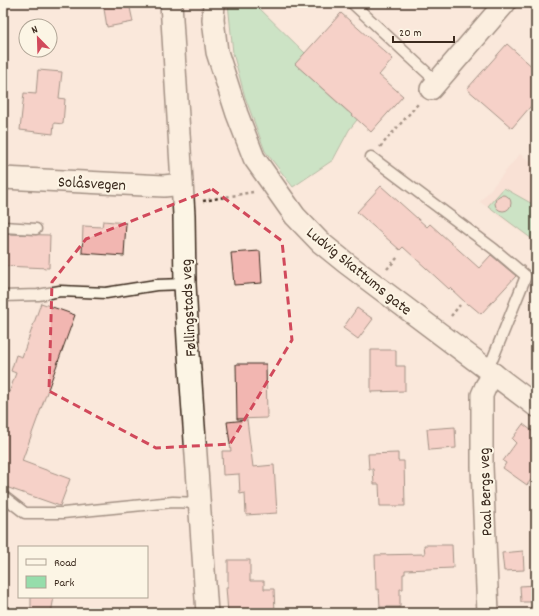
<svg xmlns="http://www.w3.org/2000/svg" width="539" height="616" font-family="Dekko,sans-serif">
<rect width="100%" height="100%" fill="#fae8db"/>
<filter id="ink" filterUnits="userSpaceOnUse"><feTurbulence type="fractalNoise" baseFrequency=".025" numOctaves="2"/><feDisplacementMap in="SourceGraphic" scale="8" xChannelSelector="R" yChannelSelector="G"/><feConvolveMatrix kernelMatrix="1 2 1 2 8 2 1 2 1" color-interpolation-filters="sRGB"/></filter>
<g filter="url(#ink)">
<polygon fill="#f8d9ce" points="520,154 533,163 536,160 536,243 480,202"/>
<g fill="#96ddab" stroke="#688464">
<polygon points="228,3 254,3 306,54 296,65 348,112 358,101 382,88 349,130 333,160 293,187 265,151 245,97 233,53"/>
<polygon points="504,188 536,206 536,242 488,206"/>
</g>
<g fill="#f2b6b1" stroke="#3b2a1e">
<polygon points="103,3 129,3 133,22 107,27"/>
<polygon points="341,13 393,59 379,75 403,96 371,132 295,64"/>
<polygon points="507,44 536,70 536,100 512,128 467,89"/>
<polygon points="38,70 62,72 59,98 65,99 63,124 54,123 53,134 20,130 24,93 36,94"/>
<polygon points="381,186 427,227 430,224 479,268 491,255 516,276 481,314 469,304 468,305 450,288 449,289 403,247 400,250 357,212"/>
<circle cx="503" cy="203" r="8"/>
<polygon points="103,221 126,223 124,256 82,253 83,226 102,227"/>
<polygon points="3,234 50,235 49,268 3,266"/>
<polygon points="260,251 262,283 234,285 231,253"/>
<polygon points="41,303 75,315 22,461 70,479 60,506 3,486 3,410 16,373 11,371 16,355 22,357"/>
<polygon points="357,308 373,319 358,339 343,328"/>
<polygon points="371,350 396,350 396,366 405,366 405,391 371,392"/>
<polygon points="236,364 266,364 267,418 237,419"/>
<polygon points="247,420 253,467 274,465 277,513 246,515 245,493 240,494 239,474 223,475 222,451 231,451 227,422"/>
<polygon points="523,424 536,434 536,473 527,485 503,468 506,463 503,461 516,443 512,439"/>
<polygon points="455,427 456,448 429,450 427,429"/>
<polygon points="398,453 398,461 404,461 405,506 380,506 379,484 374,484 373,469 369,469 368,454"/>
<polygon points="424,545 452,545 453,568 405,570 405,574 403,574 403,589 400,589 400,607 380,607 379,589 376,590 375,555 425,554"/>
<polygon points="523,551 524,570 504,571 502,553"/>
<polygon points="228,560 250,560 250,581 264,581 264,589 274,589 275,613 228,613 226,587 228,587"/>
<polygon points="536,585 536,602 521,602 520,586"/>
<polygon points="31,597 54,597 51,613 31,613"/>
</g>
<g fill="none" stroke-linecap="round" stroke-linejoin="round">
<defs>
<g id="service">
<polyline points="352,3 437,82"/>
<polyline points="371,157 494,249 526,276 493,358 486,368"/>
<polyline points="3,227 36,229"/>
<polyline points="3,296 38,295 60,291 106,293 156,285 185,284"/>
<polyline points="3,496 25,513 63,513 173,502 200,503"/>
</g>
<g id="minor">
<polyline points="171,3 184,215 185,284 188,340 207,613"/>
<polyline points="214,3 213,20 217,52 237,114 254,158 295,216 320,242 346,263 536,406"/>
<polyline points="431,89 505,3"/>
<polyline points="3,178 164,186 182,184"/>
<polyline points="488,613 482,466 482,395 486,386 494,374"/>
</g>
</defs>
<use href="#service" stroke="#3b2a1e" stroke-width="13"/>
<use href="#minor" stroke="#3b2a1e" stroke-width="24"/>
<g stroke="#3b2a1e" stroke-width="2.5" stroke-dasharray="3 3" stroke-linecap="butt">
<polyline points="380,147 418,104"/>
<polyline points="203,201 253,192"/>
<polyline points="387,269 399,256"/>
<polyline points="451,316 460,305"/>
</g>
<use href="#service" stroke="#fcf5e5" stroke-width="10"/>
<use href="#minor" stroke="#fcf5e5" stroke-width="21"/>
</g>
</g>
<path d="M0 0H539V616H0ZM 212,189 L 282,241 L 292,340 L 230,444 L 156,448 L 49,391 L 52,282 L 86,239 Z" fill="#fae8db" fill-opacity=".55" fill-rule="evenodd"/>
<path fill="none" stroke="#d1495b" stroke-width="3" stroke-dasharray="8 5" stroke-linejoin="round" d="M 212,189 L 282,241 L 292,340 L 230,444 L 156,448 L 49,391 L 52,282 L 86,239 Z"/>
<g text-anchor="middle" stroke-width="4" stroke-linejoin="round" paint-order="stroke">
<g font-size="16" fill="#3b2a1e" stroke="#fcf5e5">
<text transform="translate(92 182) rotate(3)" y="6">Solåsvegen</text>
<text transform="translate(360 270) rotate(39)" y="6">Ludvig Skattums gate</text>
<text transform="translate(187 308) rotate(-93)" y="6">Føllingstads veg</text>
<text transform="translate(484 492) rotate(-92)" y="6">Paal Bergs veg</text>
</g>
</g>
<rect width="539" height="616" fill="none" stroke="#fcf5e5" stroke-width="16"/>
<rect x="8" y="8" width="523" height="600" fill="none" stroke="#3b2a1e" stroke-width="1.5" filter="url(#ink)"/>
<rect x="18" y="546" width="130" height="52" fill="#fcf5e5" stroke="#afa495"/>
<rect x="26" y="559" width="20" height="6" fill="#fcf5e5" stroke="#afa495"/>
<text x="54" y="566" font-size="12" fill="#3b2a1e">Road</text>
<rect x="26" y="576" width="20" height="12" fill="#96ddab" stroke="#afa495"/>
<text x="54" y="586" font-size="12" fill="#3b2a1e">Park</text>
<g transform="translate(38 38) rotate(337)"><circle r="19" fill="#fcf5e5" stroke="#afa495"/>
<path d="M0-3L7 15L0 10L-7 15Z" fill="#d1495b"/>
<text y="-6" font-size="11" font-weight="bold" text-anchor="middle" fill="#3b2a1e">N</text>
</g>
<path d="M393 36v6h61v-6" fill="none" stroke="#3b2a1e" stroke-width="2"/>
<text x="399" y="36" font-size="12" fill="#3b2a1e" stroke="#fcf5e5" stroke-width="3" paint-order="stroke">20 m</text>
</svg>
